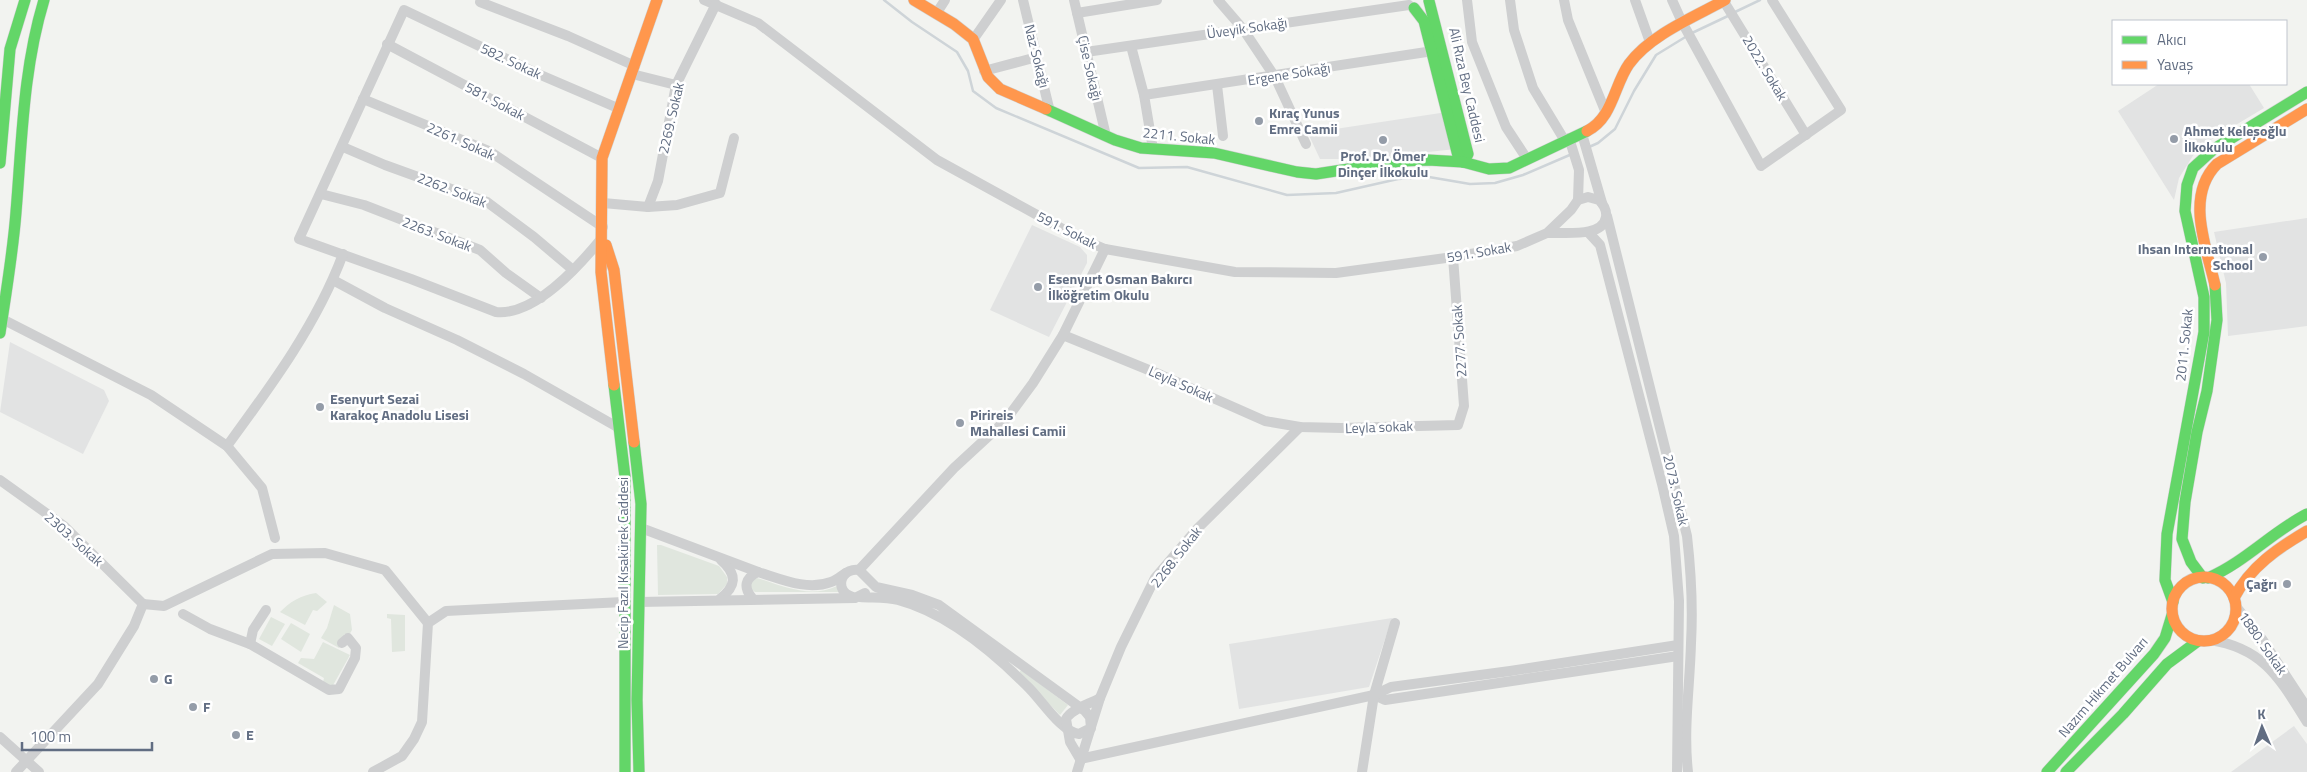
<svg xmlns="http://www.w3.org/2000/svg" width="2307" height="772" font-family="'Titillium Web',sans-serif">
<rect width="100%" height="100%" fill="#f2f3f0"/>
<g fill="#e2e3e3">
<polygon points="2159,84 2249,84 2264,108 2204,144 2194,154 2179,178 2174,200 2118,111"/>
<polygon points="1447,112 1456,149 1362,159 1320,159 1307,131 1322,131"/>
<polygon points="2307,218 2307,326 2228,336 2226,283 2214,232"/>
<polygon points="1032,225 1080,247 1087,255 1087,263 1049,337 990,310"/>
<polygon points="10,342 104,390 109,401 83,454 0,412"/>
<polygon points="1392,618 1369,687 1239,709 1229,644"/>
<polygon points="2294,726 2307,744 2307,772 2231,772"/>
</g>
<g fill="#e0e6de">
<polygon points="657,545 661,545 719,566 727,577 727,584 718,594 658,595"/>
<path d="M 757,578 C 783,586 810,599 837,586 L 839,592 L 755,592 L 751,589 L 751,581 Z"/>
<path d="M 316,593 L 327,602 L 317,611 L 313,610 L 305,625 L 280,612 C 290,602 301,595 316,593 Z"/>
<polygon points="334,605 350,614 352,630 349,635 344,634 344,638 339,648 321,638 327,628"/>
<polygon points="387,614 405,615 405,651 392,652 391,619 387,618"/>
<polygon points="271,617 285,624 272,646 259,639"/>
<polygon points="291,623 310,634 301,652 281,639"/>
<polygon points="323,642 350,655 332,687 323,682 324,678 298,663 301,658 314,659"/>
<polygon points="1021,670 1068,705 1060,715 1019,673"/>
</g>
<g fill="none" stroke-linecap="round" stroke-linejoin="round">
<g stroke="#ced4d8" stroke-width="2.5">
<polyline points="884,0 912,22 957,52 968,71 973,91 996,108 1139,168 1187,167 1287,195 1336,193 1398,179 1429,177 1470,184 1495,183 1523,175 1572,154"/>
<polyline points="1735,12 1760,0"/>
<polyline points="1692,33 1730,15"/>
<polyline points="1589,147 1598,143 1615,129 1634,91 1656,55 1687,36"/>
</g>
<defs>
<g id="fast">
<polyline points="1429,1 1468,154 1463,162"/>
<polyline points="1414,8 1424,21 1458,156 1463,162"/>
<polyline points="1046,109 1115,140 1141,148 1214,153 1297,172 1316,174 1401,161 1428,160 1463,162 1489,169 1509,168 1587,131"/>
<polyline points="0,163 10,49 25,0"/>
<path d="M 0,333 C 6,293 13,252 16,212 C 22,140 23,69 44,0"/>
<polyline points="614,385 625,477 625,772"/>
<polyline points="634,442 641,504 637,700 639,772"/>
<polyline points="2203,578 2191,562 2182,539 2185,502 2197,432 2207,391 2217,320 2215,285"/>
<path d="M 2208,578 C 2245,562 2272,532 2307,514"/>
<polyline points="2173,602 2165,580 2167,534 2204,332 2204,297 2185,211 2187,185 2193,168 2214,149 2307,92"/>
<polyline points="2047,772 2154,654 2165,638 2172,615"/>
<polyline points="2066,772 2123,714 2167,664 2198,641"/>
</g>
<g id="slow">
<polyline points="914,0 954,24 973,39 988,77 1000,89 1046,109"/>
<path d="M 1587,131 C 1613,118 1614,85 1629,64 C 1650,35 1694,17 1725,0"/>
<polyline points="606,245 614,270 634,442"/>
<path d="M 2215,285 C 2206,246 2185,196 2217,164 L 2307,109"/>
<polyline points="614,385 601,272 602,158 657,0"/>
<circle cx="2204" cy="609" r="32"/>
<path d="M 2234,598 C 2250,567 2278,548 2307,531"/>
</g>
</defs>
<use href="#fast" stroke="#d0d1d1" stroke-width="12"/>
<use href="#slow" stroke="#d0d1d1" stroke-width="12"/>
<g stroke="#cecfd0" stroke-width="10">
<path d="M 704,0 L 758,23 L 937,160 L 1079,238 L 1105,249 L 1235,272 L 1336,273 L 1453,257 L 1517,246 L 1547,233 L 1571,210 L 1578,200 L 1588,197 L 1599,200 C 1604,205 1607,210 1606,217 C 1603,238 1564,232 1547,233"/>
<polyline points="1023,0 1050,112"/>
<polyline points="1074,0 1106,136"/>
<polyline points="1218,0 1243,29 1275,77 1306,144"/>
<polyline points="1467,0 1472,42 1506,127 1527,159"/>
<polyline points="1510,0 1514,30 1533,88 1565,141"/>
<polyline points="1564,0 1568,20 1606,113"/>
<polyline points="1635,0 1650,42"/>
<polyline points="1672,0 1682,22 1761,166 1841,110 1772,0"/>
<polyline points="1723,0 1806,135"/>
<polyline points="480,2 568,36 635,66"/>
<polyline points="1077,13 1157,0"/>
<polyline points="936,14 945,0"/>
<polyline points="973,40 1001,0"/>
<polyline points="387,44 602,158"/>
<polyline points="1131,46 1144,95 1153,149"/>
<polyline points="1086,52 1409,5"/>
<polyline points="984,71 1037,57"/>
<polyline points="632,74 676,85"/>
<polyline points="1217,85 1223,136"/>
<polyline points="1144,95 1433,51"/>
<polyline points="363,99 489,151 603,227"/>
<polyline points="1582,134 1602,203"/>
<polyline points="1569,138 1579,170 1578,200"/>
<polyline points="343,147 385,165 487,202 534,237 573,270"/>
<polyline points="321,194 364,205 480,250 506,273 541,298"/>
<polyline points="603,203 648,207 677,205 720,193 734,138"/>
<polyline points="648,207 658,181 676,85 716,4"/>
<path d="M 1607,216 L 1687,536 C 1691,571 1693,607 1691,643 C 1690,685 1683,729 1688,772"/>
<polyline points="1588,232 1600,245 1662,484 1674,536 1679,601 1677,772"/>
<path d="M 602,238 C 579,266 535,316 496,312 L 411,279 L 299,239 L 404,10 L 536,73 L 620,109"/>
<polyline points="333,280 385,308 457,340 524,374 619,428"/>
<polyline points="2,319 151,395 227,446 262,488 275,538"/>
<polyline points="1063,335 1161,375 1265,421 1300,427 1341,428 1458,425 1464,406 1453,257"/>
<path d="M 227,446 C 271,386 317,324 343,254"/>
<polyline points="0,480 64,526 143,604"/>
<polyline points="641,528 758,572"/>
<polyline points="859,570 954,468 1005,421 1033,383 1063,335 1105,249"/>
<path d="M 846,573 C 837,582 841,594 853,597"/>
<path d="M 752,598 C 743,587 745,578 758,572 C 781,579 807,591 831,582 C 842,578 847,568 859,570 L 876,587 L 912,595 L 939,605 L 1085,711 L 1090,717 L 1091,728 L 1079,734 C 1061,732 1041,699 1027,686 C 992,651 947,613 898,600 C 886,597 872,598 860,597"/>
<path d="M 720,599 C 736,586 738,575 721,560"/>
<polyline points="639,602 855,598 865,593"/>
<polyline points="143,604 164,606 272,554 325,553 385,570 428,623"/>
<polyline points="2235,605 2262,639 2307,708"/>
<polyline points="183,614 210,629 250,644 253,630 266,610"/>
<path d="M 2210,640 C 2264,648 2280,679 2307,722"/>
<polyline points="250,644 329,690 339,689 355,658 356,648 348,638 342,643"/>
<polyline points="1374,695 1385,700 1678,656"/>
<polyline points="0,737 39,772"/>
<polyline points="1080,759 1374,695 1391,687 1510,671 1678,645"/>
<path d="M 1080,759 L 1070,742 L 1066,719 C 1071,709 1090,704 1100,698"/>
<polyline points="16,772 98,684 134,626 143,604"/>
<polyline points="373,772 402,756 414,739 422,722 428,623 446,611 623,602"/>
<polyline points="1077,772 1100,698 1121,647 1155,578 1197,529 1300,427"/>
<polyline points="1362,772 1374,695 1395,623"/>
</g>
<use href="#fast" stroke="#63d668" stroke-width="11"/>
<use href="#slow" stroke="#ff974d" stroke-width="11"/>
</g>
<g fill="#949ca8" stroke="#fff" stroke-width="2">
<circle cx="1259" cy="121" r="5"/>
<circle cx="2174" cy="139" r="5"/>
<circle cx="1383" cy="140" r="5"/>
<circle cx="2263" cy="257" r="5"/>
<circle cx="1038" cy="287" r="5"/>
<circle cx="320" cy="407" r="5"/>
<circle cx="960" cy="423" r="5"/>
<circle cx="2287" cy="584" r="5"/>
<circle cx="154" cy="679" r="5"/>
<circle cx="193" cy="707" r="5"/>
<circle cx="236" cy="735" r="5"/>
</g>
<g text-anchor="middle" stroke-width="5" stroke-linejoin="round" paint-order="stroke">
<g font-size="14" fill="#616d82" stroke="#fff">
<text transform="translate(1247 28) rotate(-8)" y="5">Üveyik Sokağı</text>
<text transform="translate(1037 56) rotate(76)" y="5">Naz Sokağı</text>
<text transform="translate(511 61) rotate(25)" y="5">582. Sokak</text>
<text transform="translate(1090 68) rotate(77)" y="5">Çise Sokağı</text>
<text transform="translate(1765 68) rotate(59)" y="5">2022. Sokak</text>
<text transform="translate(1289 74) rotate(-9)" y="5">Ergene Sokağı</text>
<text transform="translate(1467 85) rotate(77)" y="5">Ali Rıza Bey Caddesi</text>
<text transform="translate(495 101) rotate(28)" y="5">581. Sokak</text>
<text transform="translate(671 118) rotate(-77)" y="5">2269. Sokak</text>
<text transform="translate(1179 136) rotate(6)" y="5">2211. Sokak</text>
<text transform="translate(461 141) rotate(24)" y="5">2261. Sokak</text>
<text transform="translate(452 190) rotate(21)" y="5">2262. Sokak</text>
<text transform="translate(1067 230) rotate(27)" y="5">591. Sokak</text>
<text transform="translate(437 234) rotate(21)" y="5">2263. Sokak</text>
<text transform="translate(1479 252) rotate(-10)" y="5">591. Sokak</text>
<text transform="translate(1459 341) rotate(-94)" y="5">2277. Sokak</text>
<text transform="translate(2184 345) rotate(-84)" y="5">2011. Sokak</text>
<text transform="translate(1181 384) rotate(24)" y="5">Leyla Sokak</text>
<text transform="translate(1379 427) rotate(-2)" y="5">Leyla sokak</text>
<text transform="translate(1676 490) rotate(77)" y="5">2073. Sokak</text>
<text transform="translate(74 539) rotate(42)" y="5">2303. Sokak</text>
<text transform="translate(1176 557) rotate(-52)" y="5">2268. Sokak</text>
<text transform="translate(623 563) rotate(-90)" y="5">Necip Fazıl Kısakürek Caddesi</text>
<text transform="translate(2263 643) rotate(55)" y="5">1880. Sokak</text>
<text transform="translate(2103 687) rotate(-49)" y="5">Nazım Hikmet Bulvarı</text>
</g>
<g font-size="14" font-weight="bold" fill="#616d82" stroke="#fff" text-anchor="start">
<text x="1269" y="118">Kıraç Yunus<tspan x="1269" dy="16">Emre Camii</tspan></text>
<text x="2184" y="136">Ahmet Keleşoğlu<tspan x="2184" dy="16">İlkokulu</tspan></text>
<text x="1383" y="161" text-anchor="middle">Prof. Dr. Ömer<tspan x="1383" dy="16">Dinçer İlkokulu</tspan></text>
<text x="2253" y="254" text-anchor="end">Ihsan Internatıonal<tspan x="2253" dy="16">School</tspan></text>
<text x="1048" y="284">Esenyurt Osman Bakırcı<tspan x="1048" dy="16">İlköğretim Okulu</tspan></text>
<text x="330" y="404">Esenyurt Sezai<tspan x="330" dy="16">Karakoç Anadolu Lisesi</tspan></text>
<text x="970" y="420">Pirireis<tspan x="970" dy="16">Mahallesi Camii</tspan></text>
<text x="2277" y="589" text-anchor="end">Çağrı</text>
<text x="164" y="684">G</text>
<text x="203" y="712">F</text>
<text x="246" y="740">E</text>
</g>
</g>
<rect x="2112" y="20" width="175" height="65" fill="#ffffff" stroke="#c0c5cd"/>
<rect x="2122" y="36" width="25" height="8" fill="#63d668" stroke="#c0c5cd"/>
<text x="2157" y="45" font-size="15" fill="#616d82">Akıcı</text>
<rect x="2122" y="61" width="25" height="8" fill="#ff974d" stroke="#c0c5cd"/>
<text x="2157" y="70" font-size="15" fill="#616d82">Yavaş</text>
<g transform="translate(2262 727) rotate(358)" stroke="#ffffff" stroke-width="4" paint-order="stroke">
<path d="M0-4L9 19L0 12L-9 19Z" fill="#616d82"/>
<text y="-8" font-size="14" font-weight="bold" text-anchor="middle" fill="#616d82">K</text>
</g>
<path d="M22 742v8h130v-8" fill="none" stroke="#616d82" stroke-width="2.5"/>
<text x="30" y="742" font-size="15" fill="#616d82" stroke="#ffffff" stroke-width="4" paint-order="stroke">100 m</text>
</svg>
